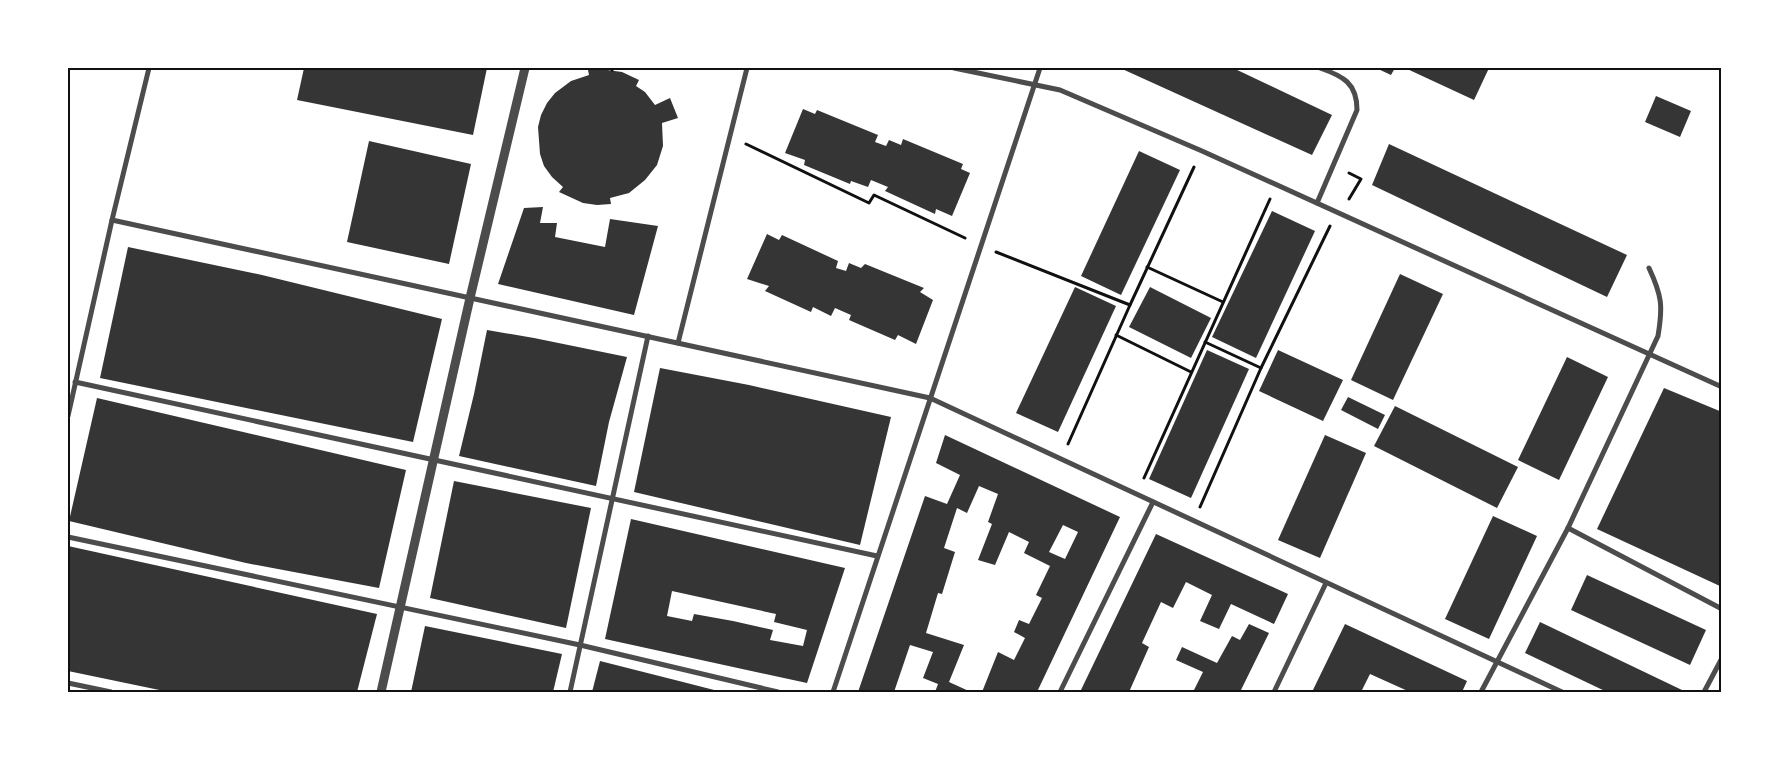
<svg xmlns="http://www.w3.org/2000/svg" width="1789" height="760" font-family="'Noto Sans',sans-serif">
<rect width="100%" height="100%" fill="#fff"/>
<g fill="#353535" fill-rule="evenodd">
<polygon points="304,68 487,68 473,135 297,100"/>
<polygon points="1120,68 1233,68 1332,115 1312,155"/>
<polygon points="1376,68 1395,68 1391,75"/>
<polygon points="1405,68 1489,68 1474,100"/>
<polygon points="600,69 622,72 639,80 636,86 645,92 655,105 670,98 678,118 662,123 663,146 657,165 645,180 629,193 610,198 611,204 597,205 583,203 559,192 563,187 552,177 544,166 540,154 538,127 541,115 547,103 555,93 571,81 589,75 588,70"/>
<polygon points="1656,96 1691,111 1680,137 1645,122"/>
<polygon points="803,109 815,114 817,110 878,135 875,142 886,146 889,140 901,145 903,139 963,164 961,169 970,173 952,216 936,209 935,214 885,191 888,187 871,180 868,187 851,181 850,184 804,165 805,160 785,153"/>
<polygon points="369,141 471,164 449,264 347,242"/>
<polygon points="1389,144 1627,255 1607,297 1372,185"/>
<polygon points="1139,151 1180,170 1121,295 1081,276"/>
<polygon points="543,207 540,223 557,223 555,237 605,247 610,219 658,226 634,315 498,284 524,208"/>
<polygon points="1272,211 1315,231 1256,358 1212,337"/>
<polygon points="767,234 779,240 782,235 838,261 836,268 846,271 849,263 861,268 865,264 924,288 920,292 933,300 916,344 898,335 895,340 849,320 851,315 835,308 831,316 813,307 811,312 765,291 769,286 747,279"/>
<polygon points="128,247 262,275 442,319 413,442 100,378"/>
<polygon points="1400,274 1443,294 1393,400 1351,380"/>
<polygon points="1075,287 1116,306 1058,432 1016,413"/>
<polygon points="1150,287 1211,318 1191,358 1129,327"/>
<polygon points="487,330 534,338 627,357 609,422 596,486 459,456 474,394"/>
<polygon points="1207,350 1249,369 1191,498 1149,479"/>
<polygon points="1278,350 1343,380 1323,421 1259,391"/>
<polygon points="1567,357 1608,377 1559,480 1518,460"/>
<polygon points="660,368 749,385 891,417 860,545 634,492"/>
<polygon points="1664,388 1722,412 1722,587 1597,529"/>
<polygon points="1348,397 1385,415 1378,429 1341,410"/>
<polygon points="97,398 406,470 379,588 246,563 69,521"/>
<polygon points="1395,406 1518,467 1497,508 1374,446"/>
<path d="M 945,435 L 1120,517 L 1037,692 L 982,692 L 998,652 L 1014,660 L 1025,638 L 1014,632 L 1019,620 L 1029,624 L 1042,598 L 1036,595 L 1050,566 L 1024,553 L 1029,542 L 1009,532 L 995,565 L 978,560 L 992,524 L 988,522 L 998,494 L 979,486 L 967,513 L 957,508 L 944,548 L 955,552 L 942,594 L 938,593 L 926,633 L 964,645 L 949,682 L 971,692 L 935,692 L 938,684 L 923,678 L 933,652 L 910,645 L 894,692 L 858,692 L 925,496 L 947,504 L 960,475 L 936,463 ZM 1063,525 L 1078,532 L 1065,559 L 1049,552 Z"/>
<polygon points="1325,435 1366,453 1320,558 1278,540"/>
<polygon points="454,481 591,508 566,628 430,598"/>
<polygon points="1493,516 1537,536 1489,639 1445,619"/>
<path d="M 631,519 L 845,568 L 807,683 L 605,639 ZM 672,591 L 776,614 L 774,622 L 807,630 L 803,646 L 770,640 L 773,630 L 733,621 L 694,614 L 692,621 L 667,616 Z"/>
<polygon points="1156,534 1288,594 1274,624 1231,604 1219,629 1200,621 1212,595 1186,582 1173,608 1161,602 1142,643 1149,647 1129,692 1080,692"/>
<polygon points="68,546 377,614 357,692 169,692 68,671"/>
<polygon points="1587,575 1706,630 1690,665 1571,610"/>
<polygon points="1540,622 1682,690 1681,692 1607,692 1525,653"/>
<polygon points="1249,624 1269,633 1240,692 1193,692 1203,672 1176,660 1182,647 1217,663 1232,636 1240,640"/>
<polygon points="1345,624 1467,681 1462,692 1410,692 1370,674 1361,692 1312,692"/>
<polygon points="425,626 562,654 553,692 411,692"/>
<polygon points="600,661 679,681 722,692 592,692"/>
</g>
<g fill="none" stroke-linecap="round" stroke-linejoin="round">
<g stroke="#111" stroke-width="3">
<polyline points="612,70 613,68"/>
<polyline points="746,144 869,203 874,195 965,238"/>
<polyline points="1349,173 1361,179 1349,199"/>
<polyline points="996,252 1130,305 1194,167"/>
<polyline points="1147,267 1223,302"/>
<polyline points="1116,335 1191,372"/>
<polyline points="1205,342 1261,368"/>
<polyline points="1068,444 1130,305"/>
<polyline points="1144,478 1270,199"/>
<polyline points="1200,507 1261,368 1330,226"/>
</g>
<g stroke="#4c4c4c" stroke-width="5">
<polyline points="954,68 1060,90 1202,151 1722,387"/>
<path d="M 1317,203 L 1357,110 C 1357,83 1343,76 1320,68"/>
<polyline points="112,220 930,398 1562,692"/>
<polyline points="678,343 747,68"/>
<polyline points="75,382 877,556"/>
<polyline points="68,416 112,220 149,68"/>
<polyline points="1568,528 1722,609"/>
<polyline points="68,537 580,645 778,692"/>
<polyline points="68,683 111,692"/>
<polyline points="570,692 648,336"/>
<polyline points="833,692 1040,68"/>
<polyline points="1060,692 1153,502"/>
<polyline points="1274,692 1326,583"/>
<path d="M 1481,692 L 1568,528 L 1658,336 C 1663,306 1662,296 1649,268"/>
<polyline points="1704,692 1722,658"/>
</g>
<polyline stroke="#4c4c4c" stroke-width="9" points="381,692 470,298 525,68"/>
</g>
<rect width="1789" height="760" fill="none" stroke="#ffffff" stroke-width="138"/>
<rect x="69" y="69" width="1651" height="622" fill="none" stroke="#111" stroke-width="2"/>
</svg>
